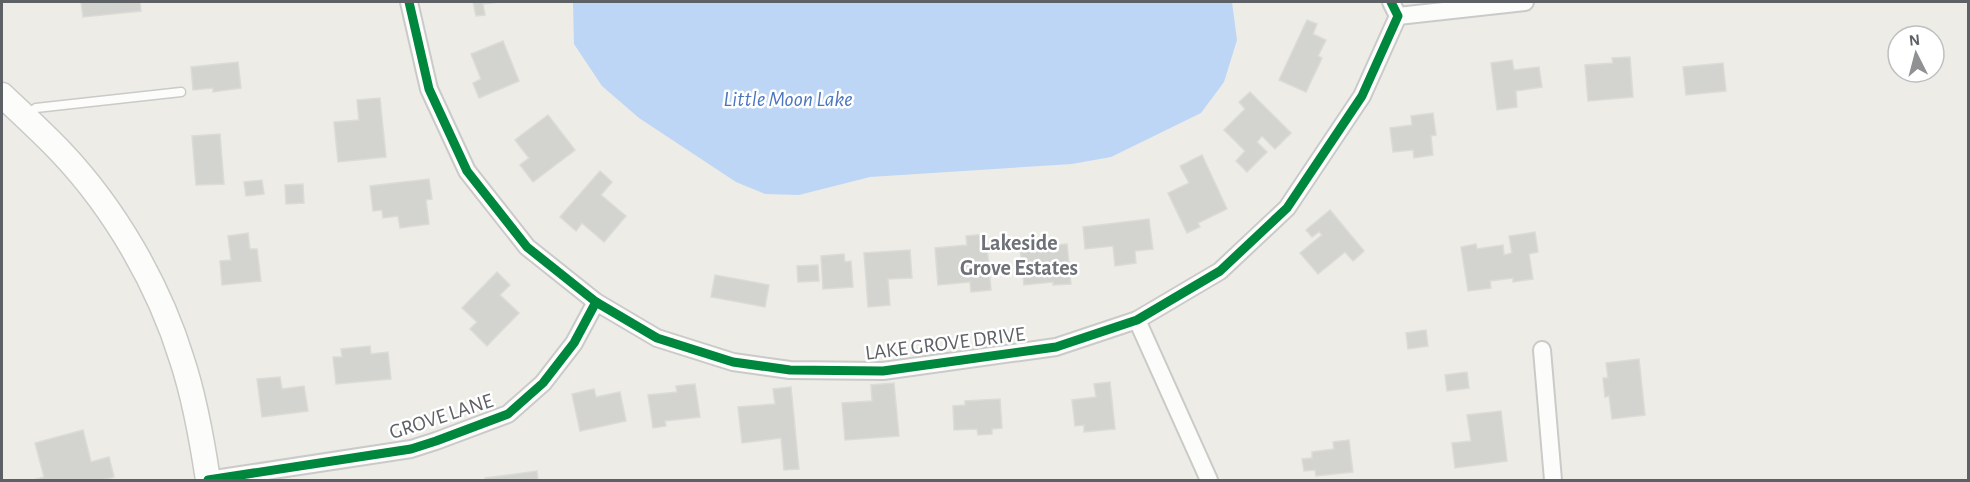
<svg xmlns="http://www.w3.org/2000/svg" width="1970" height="482" font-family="'Alegreya Sans',sans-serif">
<rect width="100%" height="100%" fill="#edece7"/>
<polygon fill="#bdd6f5" points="573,2 1232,2 1237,40 1224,82 1201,113 1111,157 1072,164 870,177 799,195 765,194 736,182 639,118 602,86 574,44"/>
<g fill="#d3d3d0" stroke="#dcdbd6" stroke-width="1.5">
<polygon points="81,2 140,2 141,11 83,17"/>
<polygon points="473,2 499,2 483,4 485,15 476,16"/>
<polygon points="1307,20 1317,24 1313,34 1326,40 1318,56 1322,58 1306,92 1279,80"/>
<polygon points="503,41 519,81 479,98 473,83 481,79 471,54"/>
<polygon points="1630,57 1633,97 1588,101 1585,65 1613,63 1612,58"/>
<polygon points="1512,60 1514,70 1539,67 1542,87 1516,91 1517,107 1497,110 1491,63"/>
<polygon points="238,62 241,88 213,92 213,88 193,90 191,67"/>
<polygon points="1723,63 1726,91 1686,95 1683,67"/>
<polygon points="1250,92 1291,133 1275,149 1262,136 1257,142 1267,152 1247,172 1236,161 1245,151 1224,130 1245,109 1239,102"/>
<polygon points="380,98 386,157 338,162 334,122 359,120 357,100"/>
<polygon points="1433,113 1436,135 1431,136 1433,155 1414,158 1413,150 1393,152 1390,128 1412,125 1411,116"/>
<polygon points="548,115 575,150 533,182 520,165 529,158 515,140"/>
<polygon points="220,134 224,184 196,185 192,136"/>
<polygon points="1202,155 1227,209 1198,223 1200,227 1187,233 1168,193 1189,183 1180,166"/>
<polygon points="600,171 612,182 601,195 626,216 604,242 582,223 576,231 560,217"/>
<polygon points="429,179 432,199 426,200 429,224 400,228 398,216 383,218 382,210 373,211 370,186"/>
<polygon points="262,180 264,194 246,196 244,182"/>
<polygon points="303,184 304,203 286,204 285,185"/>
<polygon points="1330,210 1364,251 1353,261 1345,252 1318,274 1300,253 1322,235 1319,232 1312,237 1306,230"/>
<polygon points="1149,219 1153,249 1135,251 1136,263 1115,266 1113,246 1085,249 1083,227"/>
<polygon points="1535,232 1538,252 1529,254 1533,279 1513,282 1513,278 1490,281 1491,288 1468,291 1461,247 1476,244 1477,249 1503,245 1504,255 1512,253 1509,236"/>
<polygon points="248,233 250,249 257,249 261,281 222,285 220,261 231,260 228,236"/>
<polygon points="986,234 991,290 971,292 970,282 938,285 935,248 967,245 966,236"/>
<polygon points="1067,244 1071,284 1053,285 1053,282 1024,285 1020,248"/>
<polygon points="910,250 912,278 888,279 890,305 868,307 864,253"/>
<polygon points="844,254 845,262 851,261 853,287 823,289 821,256"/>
<polygon points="818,265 819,281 798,282 797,266"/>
<polygon points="497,272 510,285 500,295 519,313 487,346 470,329 477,322 462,308"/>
<polygon points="715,275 769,285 765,307 711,297"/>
<polygon points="1426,330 1428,346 1408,349 1406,333"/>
<polygon points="370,346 371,354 388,352 391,379 336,384 333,357 342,357 341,349"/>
<polygon points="1639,359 1645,415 1612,419 1609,396 1605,397 1603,378 1608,378 1606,363"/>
<polygon points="1467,372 1469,388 1447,391 1445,375"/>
<polygon points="280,377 282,389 304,386 308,411 262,417 257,379"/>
<polygon points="1110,382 1115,429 1084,432 1084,425 1075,426 1072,400 1096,397 1094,384"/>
<polygon points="894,383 899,436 845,440 842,403 872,401 871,385"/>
<polygon points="695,384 700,417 665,421 666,426 653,428 648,395 677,392 676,386"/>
<polygon points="791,387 799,469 784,470 781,438 742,443 738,407 775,404 773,389"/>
<polygon points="594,389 596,397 620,392 626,421 580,431 572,394"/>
<polygon points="1000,399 1002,428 992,429 992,434 978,435 977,429 954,430 953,406 965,405 965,401"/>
<polygon points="1501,411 1507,461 1455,468 1452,443 1471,441 1467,415"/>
<polygon points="83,430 91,462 109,457 114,477 102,480 33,480 44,477 35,443"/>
<polygon points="1349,440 1353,472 1316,476 1315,470 1304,471 1302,459 1312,458 1312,452 1334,449 1333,442"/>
<polygon points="537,471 538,480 485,480 485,478"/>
</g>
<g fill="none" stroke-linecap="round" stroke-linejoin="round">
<defs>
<polyline id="lane" points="28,114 36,108 181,92"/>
<g id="street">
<polyline points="409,2 429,89 467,171 527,247 596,302 657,338 733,362 790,370 883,371 1056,347 1137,320 1220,271 1287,208 1362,96 1398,16 1391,2"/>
<polyline points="1398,16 1525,2"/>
<polyline points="1137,320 1209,480"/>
<polyline points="1542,350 1553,480"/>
<polyline points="208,480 411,449 436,441 508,414 543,383 574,343 596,302"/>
</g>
<path id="secondary" d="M 2,95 C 21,113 42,132 61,152 C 115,209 159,285 182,360 C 195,399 202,440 208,480"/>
</defs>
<use href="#lane" stroke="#cacac9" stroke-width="11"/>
<use href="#street" stroke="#cacac9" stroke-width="20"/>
<use href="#secondary" stroke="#c9c9c7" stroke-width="27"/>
<use href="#lane" stroke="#fcfcfb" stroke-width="8"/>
<use href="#street" stroke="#fcfcfb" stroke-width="16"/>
<use href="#secondary" stroke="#fcfcfb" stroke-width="24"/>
<defs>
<g id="cycleway">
<polyline points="409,2 429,89 467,171 527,247 596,302 657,338 733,362 790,370 883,371 1056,347 1137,320 1220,271 1287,208 1362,96 1398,16 1391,2"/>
<polyline points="208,480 411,449 436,441 508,414 543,383 574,343 596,302"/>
</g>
</defs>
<use href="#cycleway" stroke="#fff" stroke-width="13"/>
<use href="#cycleway" stroke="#00873e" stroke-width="9"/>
</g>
<g text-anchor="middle" stroke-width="5" stroke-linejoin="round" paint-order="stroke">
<g font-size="21" fill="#5d6065" stroke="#fff">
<text transform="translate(945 343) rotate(-7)" y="7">LAKE GROVE DRIVE</text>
<text transform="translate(441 416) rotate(-18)" y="7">GROVE LANE</text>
</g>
<g font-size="22" font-style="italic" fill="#4c76be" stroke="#fff">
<text x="788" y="106">Little Moon Lake</text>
</g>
<g font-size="22" font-weight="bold" fill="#6e7177" stroke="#fff">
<text x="1019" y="250">Lakeside<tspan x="1019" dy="25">Grove Estates</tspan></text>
</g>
</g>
<rect width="1970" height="482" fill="none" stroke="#5d6065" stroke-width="6"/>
<g transform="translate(1916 54) rotate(354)"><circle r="28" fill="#ffffff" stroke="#bebfc1" stroke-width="1.5"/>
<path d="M0-4.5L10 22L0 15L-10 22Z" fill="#8f9192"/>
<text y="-9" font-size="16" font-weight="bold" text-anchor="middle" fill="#5d6065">N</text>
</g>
</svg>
